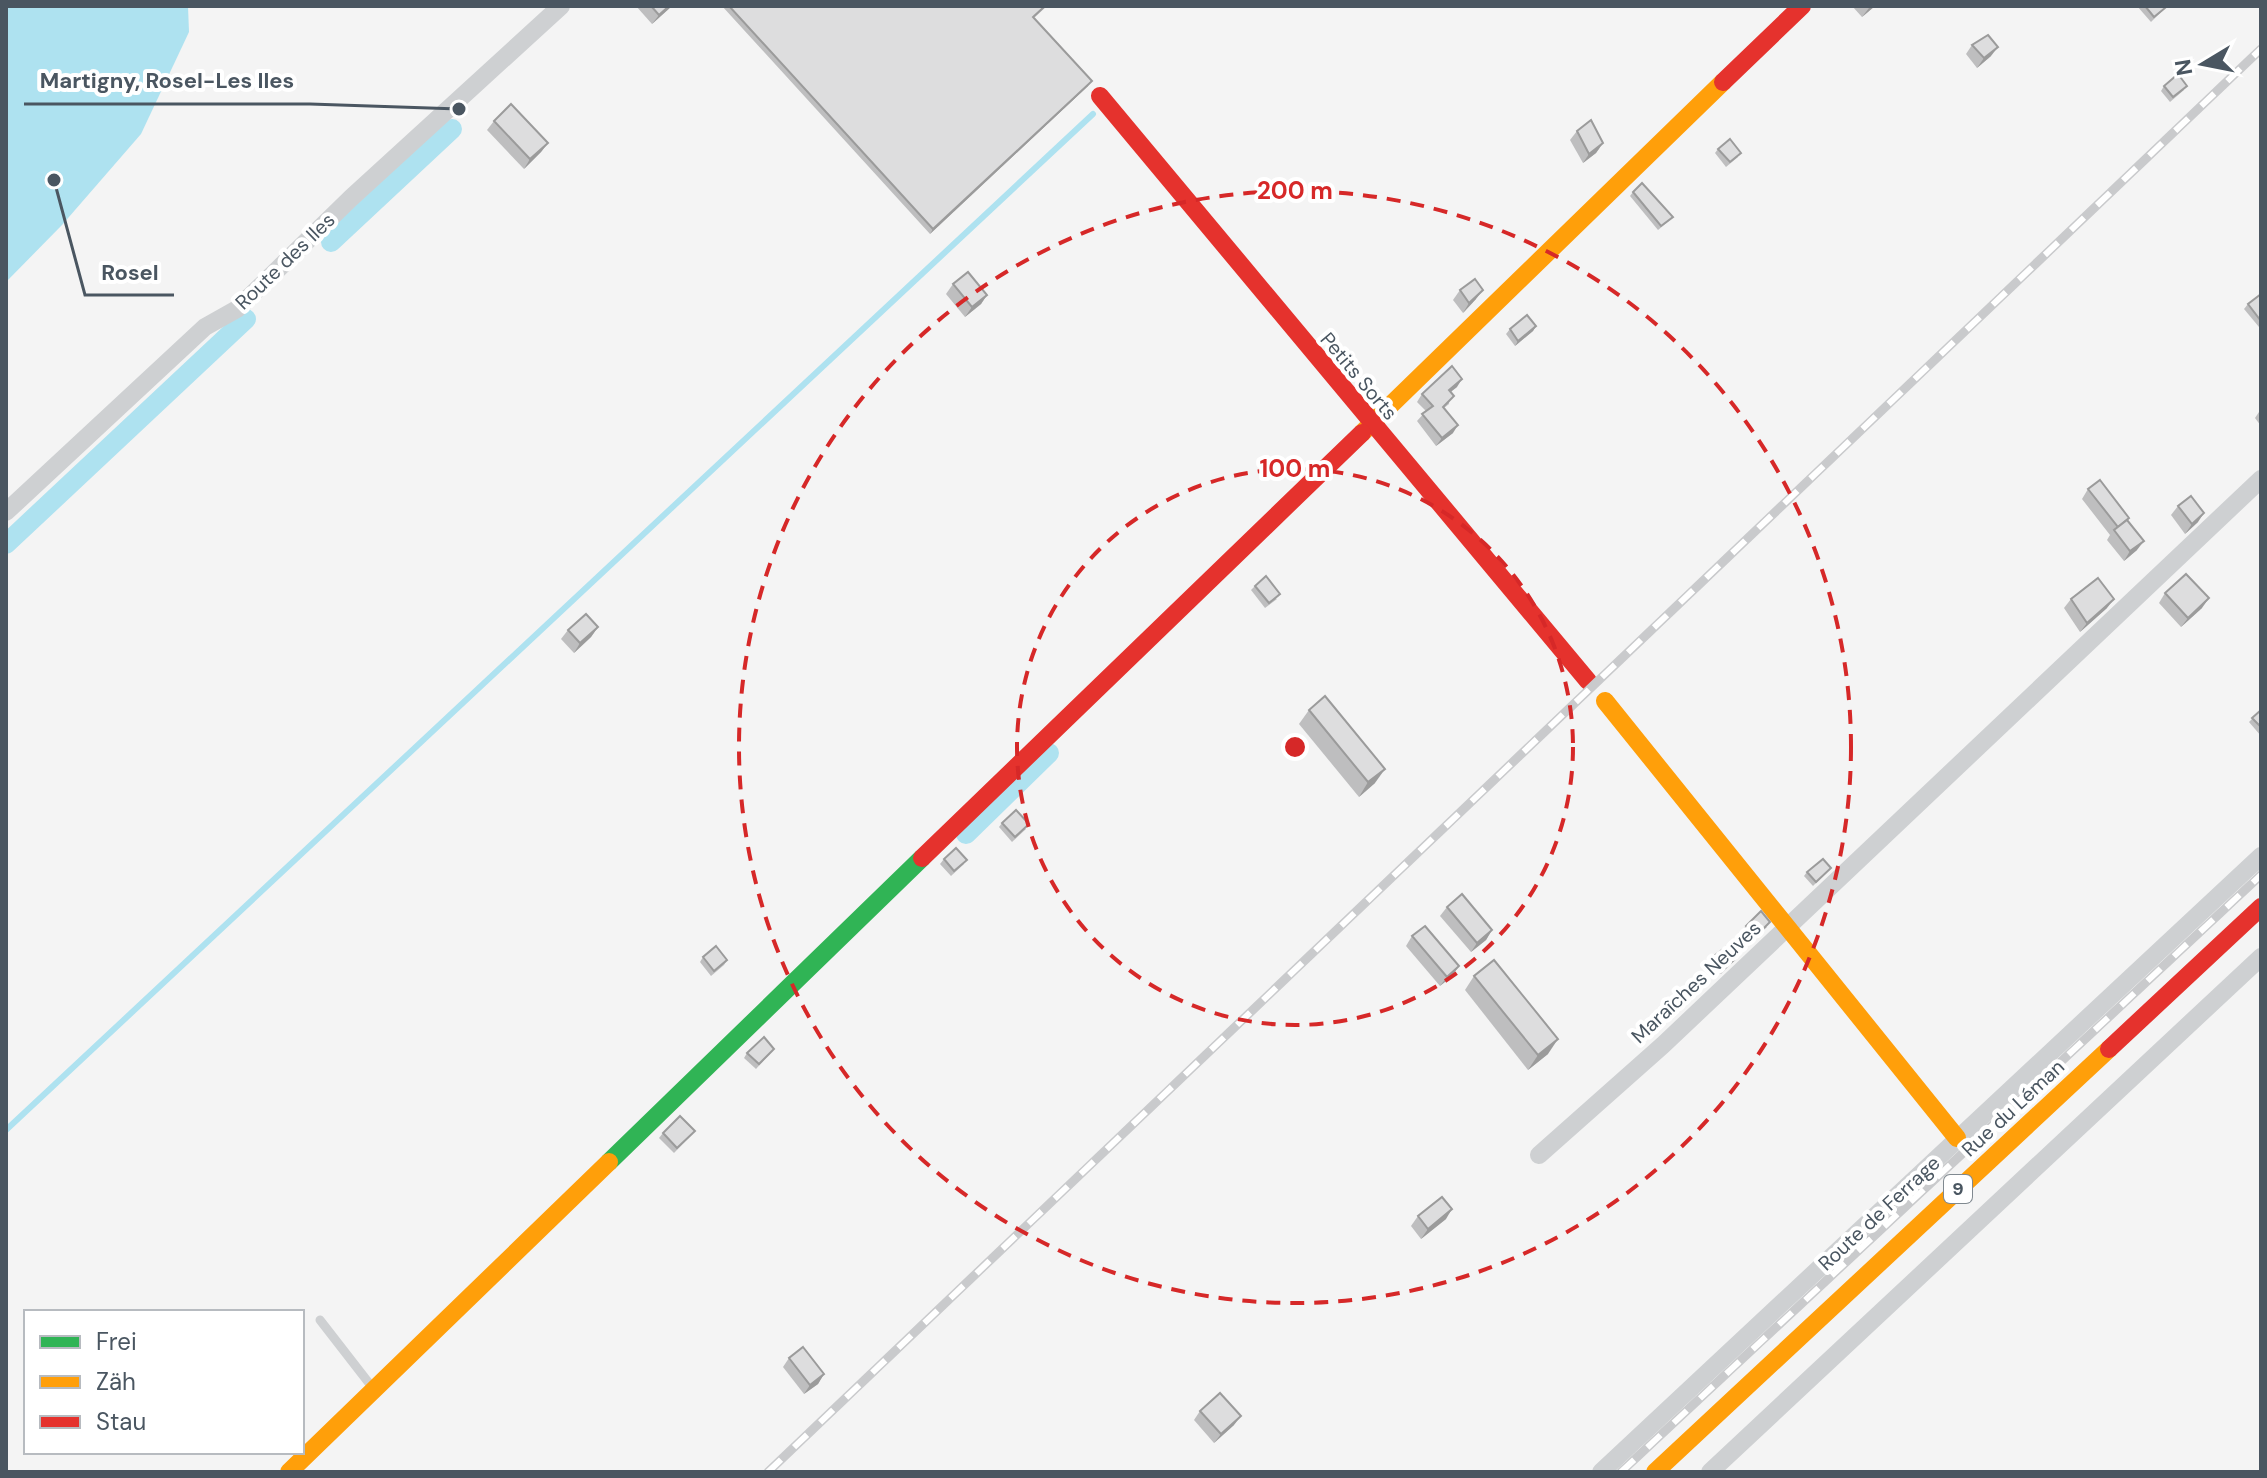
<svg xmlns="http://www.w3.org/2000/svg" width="2267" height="1478" font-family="'DM Sans',sans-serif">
<rect width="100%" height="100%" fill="#f4f4f4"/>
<polygon fill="#aee2f0" points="6,6 188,6 189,32 141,134 62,225 6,282"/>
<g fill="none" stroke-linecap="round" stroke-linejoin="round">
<polyline stroke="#aee2f0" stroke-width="6" points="6,1130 1093,114"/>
<g stroke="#aee2f0" stroke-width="20">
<polyline points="331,242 452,129"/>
<polyline points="6,544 246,319"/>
<polyline points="966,834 1049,753"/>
</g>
<polyline stroke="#ced0d2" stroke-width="9" points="320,1320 372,1387"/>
<g stroke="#ced0d2" stroke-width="18">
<polyline points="6,512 205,327 237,309 351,198 561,6"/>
<polyline points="1539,1155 1663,1045 2261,479"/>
<polyline points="1601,1472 2261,856"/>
<polyline points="1710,1472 2261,957"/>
</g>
<polyline stroke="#30b455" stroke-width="18" points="609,1162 922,858"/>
<g stroke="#ff9f0a" stroke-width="18">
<polyline points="1362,433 1723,82"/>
<polyline points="1605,701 1957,1138"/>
<polyline points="289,1472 609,1162"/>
<polyline points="1655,1472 2109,1049"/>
</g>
<g stroke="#e5322d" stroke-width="18">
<polyline points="1723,82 1802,6"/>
<polyline points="1100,96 1588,681"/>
<polyline points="922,858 1362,433"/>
<polyline points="2109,1049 2261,907"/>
</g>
<defs>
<g id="rail">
<polyline points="768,1472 2261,49"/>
<polyline points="1621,1472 2261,875"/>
</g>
</defs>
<use href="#rail" stroke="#c9cacc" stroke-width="9"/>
<use href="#rail" stroke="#fff" stroke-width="6" stroke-dasharray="18" stroke-linecap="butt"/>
</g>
<g fill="#bebebf">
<polygon points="636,6 672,6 652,24"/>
<polygon points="722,6 1047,6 1034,18 1088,86 930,234"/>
<polygon points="1852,6 1875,6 1862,17"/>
<polygon points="2137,6 2163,6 2165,8 2151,22"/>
<polygon points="1972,45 1991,56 1977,68 1966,54"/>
<polygon points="2164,86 2184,90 2170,102 2161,91"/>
<polygon points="494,121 548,143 541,152 524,169 487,130"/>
<polygon points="1577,131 1603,143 1596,153 1583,163 1570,140"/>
<polygon points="1718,149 1738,157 1726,167 1715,153"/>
<polygon points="1633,192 1669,221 1658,230 1630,196"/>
<polygon points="953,284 987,295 981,304 965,317 946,294"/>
<polygon points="1460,290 1476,299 1463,313 1453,300"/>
<polygon points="2261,294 2261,325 2259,327 2244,309 2248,304"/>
<polygon points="1536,326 1533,331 1515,346 1506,334 1510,329"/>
<polygon points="1457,387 1450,392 1449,404 1444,408 1453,433 1436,446 1417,421 1426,411 1417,402 1422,394"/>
<polygon points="2261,409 2261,426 2255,418"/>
<polygon points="2088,489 2129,518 2127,521 2137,550 2124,561 2107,540 2110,535 2082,499"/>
<polygon points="2178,506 2198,522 2185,534 2171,515"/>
<polygon points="1255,586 1277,599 1265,608 1251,590"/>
<polygon points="2165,593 2202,608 2181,627 2159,603"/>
<polygon points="2071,599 2107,608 2080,632 2064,608"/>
<polygon points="598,627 591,637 574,653 561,639 568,630"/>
<polygon points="1309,710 1375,783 1359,797 1299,724"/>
<polygon points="2261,710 2261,736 2249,722"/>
<polygon points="1002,823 1026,829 1012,842 999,827"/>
<polygon points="944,859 964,864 951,876 940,864"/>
<polygon points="1831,868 1813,886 1804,876 1807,872"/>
<polygon points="1447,907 1492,930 1486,940 1471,952 1440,916"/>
<polygon points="1746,926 1767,927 1752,941 1742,931"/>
<polygon points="1412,936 1452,976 1440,986 1406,946"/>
<polygon points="1714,956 1732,963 1721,974 1710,961"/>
<polygon points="703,957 727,960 724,965 711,976 700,962"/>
<polygon points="1474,976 1548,1054 1528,1070 1465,990"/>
<polygon points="774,1049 756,1069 744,1058 747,1053"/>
<polygon points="695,1131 674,1153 659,1138 663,1133"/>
<polygon points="1418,1216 1446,1219 1421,1239 1411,1226"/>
<polygon points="789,1358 824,1374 818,1384 804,1394 783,1367"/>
<polygon points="1200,1411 1234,1425 1214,1443 1194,1420"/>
</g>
<g fill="#9b9b9b">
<polygon points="669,6 672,6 652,24 659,15"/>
<polygon points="1871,6 1875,6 1862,17 1869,8"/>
<polygon points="1998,47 1991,56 1977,68 1984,58"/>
<polygon points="1092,81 1088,86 930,234 933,229"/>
<polygon points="548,143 541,152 524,169 530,159"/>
<polygon points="1603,143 1596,153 1583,163 1589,154"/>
<polygon points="1483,290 1476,299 1463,313 1469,303"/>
<polygon points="987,295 981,304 965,317 972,307"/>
<polygon points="1536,326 1533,331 1515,346 1518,341"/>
<polygon points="1462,379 1457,387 1443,398 1449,390"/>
<polygon points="1458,425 1453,433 1436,446 1442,438"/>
<polygon points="2204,513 2198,522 2185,534 2192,524"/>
<polygon points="2144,541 2137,550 2124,561 2130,551"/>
<polygon points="2209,598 2202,608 2181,627 2188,618"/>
<polygon points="2114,599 2107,608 2080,632 2087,623"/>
<polygon points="598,627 591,637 574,653 580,643"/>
<polygon points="1385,769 1375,783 1359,797 1368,782"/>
<polygon points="1492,930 1486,940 1471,952 1477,943"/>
<polygon points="1459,966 1452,976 1440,986 1447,977"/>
<polygon points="1558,1039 1548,1054 1528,1070 1538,1055"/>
<polygon points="1452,1209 1446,1219 1421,1239 1428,1229"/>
<polygon points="824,1374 818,1384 804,1394 810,1385"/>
<polygon points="1241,1416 1234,1425 1214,1443 1221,1434"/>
</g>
<g fill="#ddddde" stroke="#9b9b9b" stroke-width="2">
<polygon points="651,6 669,6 659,15"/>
<polygon points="729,6 1045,6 1033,17 1092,81 933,229"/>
<polygon points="2145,6 2163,6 2165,8 2154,17"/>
<polygon points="1988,35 1998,47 1984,58 1972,45"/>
<polygon points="2178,74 2187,86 2173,97 2164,86"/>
<polygon points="511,104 548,143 530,159 494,121"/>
<polygon points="1591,120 1603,143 1589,154 1577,131"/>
<polygon points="1730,139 1741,153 1730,162 1718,149"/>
<polygon points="1642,183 1673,217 1661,226 1633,192"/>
<polygon points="968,272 987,295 972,307 953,284"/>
<polygon points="1475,279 1483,290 1469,303 1460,290"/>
<polygon points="2261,294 2261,321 2248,304"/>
<polygon points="1527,315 1536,326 1518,341 1510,329"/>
<polygon points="1452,366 1462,379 1449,390 1454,396 1443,407 1458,425 1442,438 1422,414 1433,406 1422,394"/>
<polygon points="2100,480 2129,518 2118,527 2088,489"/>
<polygon points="2191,496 2204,513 2192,524 2178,506"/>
<polygon points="2127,520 2144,541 2130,551 2114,530"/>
<polygon points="2186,574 2209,598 2188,618 2165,593"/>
<polygon points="1266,576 1280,594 1269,603 1255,586"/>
<polygon points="2098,578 2114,599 2087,623 2071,599"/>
<polygon points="586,614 598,627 580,643 568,630"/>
<polygon points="1325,696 1385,769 1368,782 1309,710"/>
<polygon points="2261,710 2261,727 2252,718"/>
<polygon points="1016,810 1029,824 1015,837 1002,823"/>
<polygon points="956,848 967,860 954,871 944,859"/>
<polygon points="1823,859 1831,868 1816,882 1807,872"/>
<polygon points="1462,894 1492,930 1477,943 1447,907"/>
<polygon points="1761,911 1770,922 1756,936 1746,926"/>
<polygon points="1425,926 1459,966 1447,977 1412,936"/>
<polygon points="716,946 727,960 714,971 703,957"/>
<polygon points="1726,947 1735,959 1724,969 1714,956"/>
<polygon points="1494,960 1558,1039 1538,1055 1474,976"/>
<polygon points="764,1037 774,1049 759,1064 747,1053"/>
<polygon points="680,1116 695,1131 677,1148 663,1133"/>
<polygon points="1442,1197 1452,1209 1428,1229 1418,1216"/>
<polygon points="803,1347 824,1374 810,1385 789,1358"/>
<polygon points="1220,1393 1241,1416 1221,1434 1200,1411"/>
</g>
<g fill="none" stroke="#d62828" stroke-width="4" stroke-dasharray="14 10">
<circle cx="1295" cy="747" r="278"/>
<circle cx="1295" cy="747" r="556"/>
</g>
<g text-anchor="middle" stroke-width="8" stroke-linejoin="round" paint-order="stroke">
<rect fill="#fff" stroke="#808990" stroke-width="2" x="1944" y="1175" width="28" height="28" rx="6"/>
<g font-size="18" font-weight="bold" fill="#4a5661">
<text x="1958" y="1195">9</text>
</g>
<g font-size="20" fill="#4a5661" stroke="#fff">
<text transform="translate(285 261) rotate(-44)" y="7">Route des Iles</text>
<text transform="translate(1359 376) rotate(50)" y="7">Petits Sorts</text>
<text transform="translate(1696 982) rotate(-43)" y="7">Maraîches Neuves</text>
<text transform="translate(2013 1108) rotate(-43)" y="7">Rue du Léman</text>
<text transform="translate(1879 1213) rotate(-43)" y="7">Route de Ferrage</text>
</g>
</g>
<circle cx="1295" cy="747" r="12" fill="#d62828" stroke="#fff" stroke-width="4"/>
<g font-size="24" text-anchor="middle" font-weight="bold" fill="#d62828" stroke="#fff" stroke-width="8" stroke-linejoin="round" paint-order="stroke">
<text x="1295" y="199">200 m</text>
<text x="1295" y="477">100 m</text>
</g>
<path fill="none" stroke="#4a5661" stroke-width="3" d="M459 109L310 104H24M54 180L85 295H174"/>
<g fill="#4a5661" stroke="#fff" stroke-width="3">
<circle cx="459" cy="109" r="8"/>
<circle cx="54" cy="180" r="8"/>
</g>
<g font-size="22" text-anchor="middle" font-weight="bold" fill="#4a5661" stroke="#fff" stroke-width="8" stroke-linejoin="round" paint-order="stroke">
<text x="167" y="88">Martigny, Rosel-Les Iles</text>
<text x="130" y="280">Rosel</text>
</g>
<rect width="2267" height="1478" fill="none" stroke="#4a5661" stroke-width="16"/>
<rect x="24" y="1310" width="280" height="144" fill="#ffffff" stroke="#b7bbc0" stroke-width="2"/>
<rect x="40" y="1336" width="40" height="12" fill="#30b455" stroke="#b7bbc0" stroke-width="2"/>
<text x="96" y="1350" font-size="24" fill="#4a5661">Frei</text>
<rect x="40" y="1376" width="40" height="12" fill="#ff9f0a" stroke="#b7bbc0" stroke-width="2"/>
<text x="96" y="1390" font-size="24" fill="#4a5661">Zäh</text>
<rect x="40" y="1416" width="40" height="12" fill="#e5322d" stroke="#b7bbc0" stroke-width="2"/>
<text x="96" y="1430" font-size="24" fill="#4a5661">Stau</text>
<g transform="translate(2203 64) rotate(260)" stroke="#ffffff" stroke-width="6" paint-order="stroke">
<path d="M0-6L14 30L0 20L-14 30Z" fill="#4a5661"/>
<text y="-12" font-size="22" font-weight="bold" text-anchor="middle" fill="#4a5661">N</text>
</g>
</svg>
